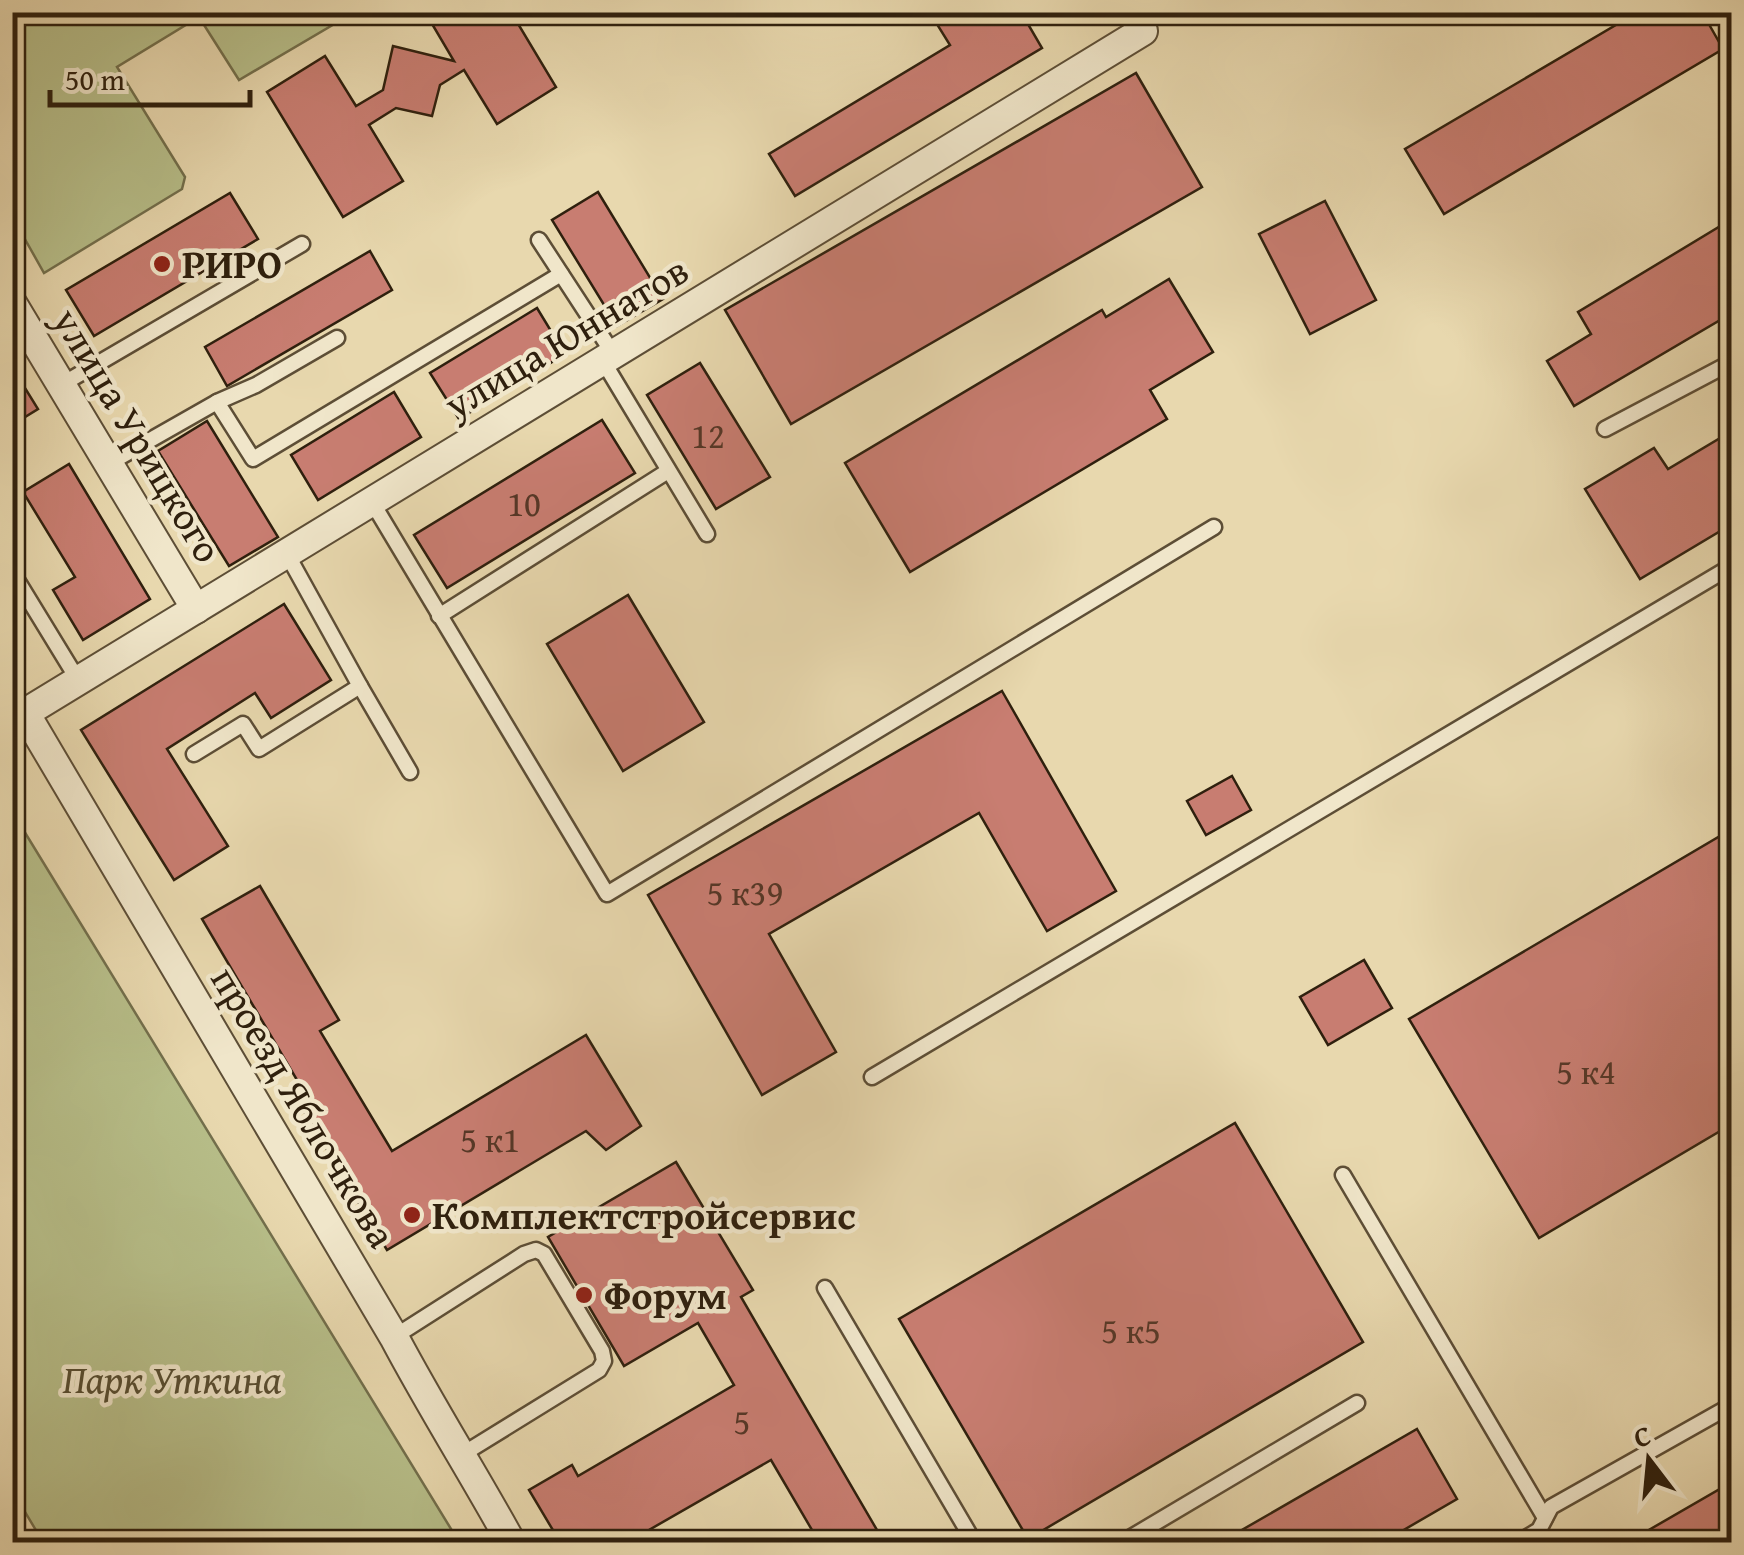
<svg xmlns="http://www.w3.org/2000/svg" width="1744" height="1555" font-family="'Gentium Book Plus',serif">
<rect width="100%" height="100%" fill="#e8d8ae"/>
<filter id="stains"><feTurbulence type="fractalNoise" baseFrequency=".002" numOctaves="4"/><feColorMatrix values="0 0 0 0 .2 0 0 0 0 .09 0 0 0 0 .02 0 0 0 .5 -.17"/></filter>
<radialGradient id="worn" r=".72"><stop offset=".6" stop-color="#630" stop-opacity="0"/><stop offset="1" stop-color="#630" stop-opacity=".3"/></radialGradient>
<g fill="#b7be89" stroke="#736f4c" stroke-width="2.5">
<polygon points="12,13 13,12 353,13 239,80 199,17 117,67 185,177 182,189 44,273 13,218"/>
<polygon points="13,813 459,1542 43,1542 13,1492"/>
</g>
<g fill="#c87d71" stroke="#2f200e" stroke-width="2.5">
<polygon points="425,12 511,12 556,87 497,124 464,70 440,85 432,116 396,108 369,125 403,181 343,217 267,92 325,56 356,106 383,90 393,46 454,61"/>
<polygon points="950,12 1021,12 1042,48 795,196 769,154 950,45 935,21"/>
<polygon points="1638,12 1702,12 1723,49 1444,214 1405,149"/>
<polygon points="1136,73 1202,187 791,424 725,310"/>
<polygon points="598,192 663,299 617,326 552,220"/>
<polygon points="230,193 258,239 94,336 66,290"/>
<polygon points="1325,201 1376,300 1310,334 1259,234"/>
<polygon points="1732,219 1732,313 1574,406 1547,361 1591,334 1578,312"/>
<polygon points="370,251 392,290 227,386 205,347"/>
<polygon points="1169,279 1213,352 1150,390 1167,419 910,572 845,463 1102,310 1106,317"/>
<polygon points="537,308 565,354 459,419 430,373"/>
<polygon points="700,363 770,477 716,509 647,395"/>
<polygon points="12,367 38,409 12,425"/>
<polygon points="394,392 421,437 318,500 291,455"/>
<polygon points="602,420 635,473 447,588 414,535"/>
<polygon points="207,421 278,537 229,566 158,451"/>
<polygon points="1732,431 1732,524 1640,579 1585,489 1654,448 1668,469"/>
<polygon points="69,464 150,599 83,640 53,590 75,577 23,492"/>
<polygon points="628,595 704,722 623,771 547,644"/>
<polygon points="284,604 331,680 271,718 255,693 167,749 228,846 174,880 81,730"/>
<polygon points="1002,691 1116,891 1047,931 979,813 769,934 836,1052 762,1095 648,895"/>
<polygon points="1232,776 1251,810 1206,835 1187,801"/>
<polygon points="1732,829 1732,1124 1539,1238 1409,1019"/>
<polygon points="260,886 339,1020 320,1031 392,1151 586,1035 641,1126 606,1150 586,1131 387,1250 291,1090 300,1085 202,919"/>
<polygon points="1364,960 1392,1008 1328,1045 1300,997"/>
<polygon points="1235,1123 1363,1342 1028,1539 899,1319"/>
<polygon points="676,1162 753,1290 741,1297 884,1542 819,1542 771,1460 628,1542 560,1542 529,1490 572,1465 578,1476 734,1385 698,1323 624,1366 548,1237"/>
<polygon points="1417,1429 1457,1499 1383,1542 1221,1542"/>
<polygon points="1732,1482 1732,1542 1628,1542"/>
</g>
<g fill="none" stroke-linecap="round" stroke-linejoin="round">
<defs>
<g id="service">
<polyline points="539,240 614,355"/>
<polyline points="603,361 707,534"/>
<polyline points="61,385 302,244"/>
<polyline points="217,402 256,385 337,338"/>
<polyline points="1605,429 1732,362"/>
<polyline points="108,464 217,402 253,459 561,274"/>
<polyline points="372,502 607,894 1214,527"/>
<polyline points="12,572 78,680"/>
<polyline points="439,616 668,471"/>
<polyline points="360,686 410,772"/>
<polyline points="194,754 243,724 259,749 360,686 287,554"/>
<polyline points="872,1077 1732,566"/>
<polyline points="1343,1175 1545,1518"/>
<polyline points="825,1288 974,1542"/>
<polyline points="394,1337 524,1254 536,1250 544,1254 602,1351 604,1361 599,1370 463,1454"/>
<polyline points="1123,1542 1357,1403"/>
<polyline points="1519,1542 1539,1530 1551,1507 1732,1405"/>
</g>
<g id="minor">
<polyline points="12,303 196,609"/>
<path d="M 25,713 L 394,1337 C 431,1407 473,1473 511,1542"/>
<polyline points="12,721 1143,31 1132,12"/>
</g>
</defs>
<use href="#service" stroke="#5d4e36" stroke-width="19"/>
<use href="#minor" stroke="#5d4e36" stroke-width="32"/>
<use href="#service" stroke="#f0e6ca" stroke-width="14"/>
<use href="#minor" stroke="#f0e6ca" stroke-width="28"/>
</g>
<g fill="#8f2418" stroke="#f0e6ca" stroke-width="4">
<circle cx="162" cy="264" r="10"/>
<circle cx="412" cy="1215" r="10"/>
<circle cx="584" cy="1295" r="10"/>
</g>
<g text-anchor="middle" stroke-width="9" stroke-linejoin="round" paint-order="stroke">
<g font-size="35" fill="#553727">
<text x="708" y="448">12</text>
<text x="524" y="516">10</text>
<text x="745" y="905">5 к39</text>
<text x="1586" y="1084">5 к4</text>
<text x="490" y="1152">5 к1</text>
<text x="1131" y="1343">5 к5</text>
<text x="742" y="1434">5</text>
</g>
<g font-size="40" font-weight="bold" fill="#2f200e" stroke="#f0e6ca" text-anchor="start">
<text x="182" y="278">РИРО</text>
<text x="432" y="1229">Комплектстройсервис</text>
<text x="604" y="1309">Форум</text>
</g>
<g font-size="40" fill="#2f200e" stroke="#f0e6ca">
<text transform="translate(566 337) rotate(-31)" y="14">улица Юннатов</text>
<text transform="translate(138 435) rotate(59)" y="14">улица Урицкого</text>
<text transform="translate(304 1107) rotate(59)" y="14">проезд Яблочкова</text>
</g>
<g font-size="40" font-style="italic" fill="#584f33" stroke="#f0e6ca">
<text x="172" y="1393">Парк Уткина</text>
</g>
</g>
<rect width="1744" height="1555" fill="none" stroke="#e8d8ae" stroke-width="50"/>
<rect x="15" y="15" width="1714" height="1525" fill="none" stroke="#2f200e" stroke-width="5"/>
<rect x="25" y="25" width="1694" height="1505" fill="none" stroke="#2f200e" stroke-width="2.5"/>
<g transform="translate(1649 1460) rotate(344)" stroke="#f0e6ca" stroke-width="8" paint-order="stroke">
<path d="M0-8L18 38L0 25L-18 38Z" fill="#2f200e"/>
<text y="-15" font-size="28" font-weight="bold" text-anchor="middle" fill="#2f200e">С</text>
</g>
<path d="M50 90v15h200v-15" fill="none" stroke="#2f200e" stroke-width="5"/>
<text x="65" y="90" font-size="30" fill="#2f200e" stroke="#f0e6ca" stroke-width="8" paint-order="stroke">50 m</text>
<rect width="100%" height="100%" filter="url(#stains)"/>
<rect width="100%" height="100%" fill="url(#worn)"/>
</svg>
